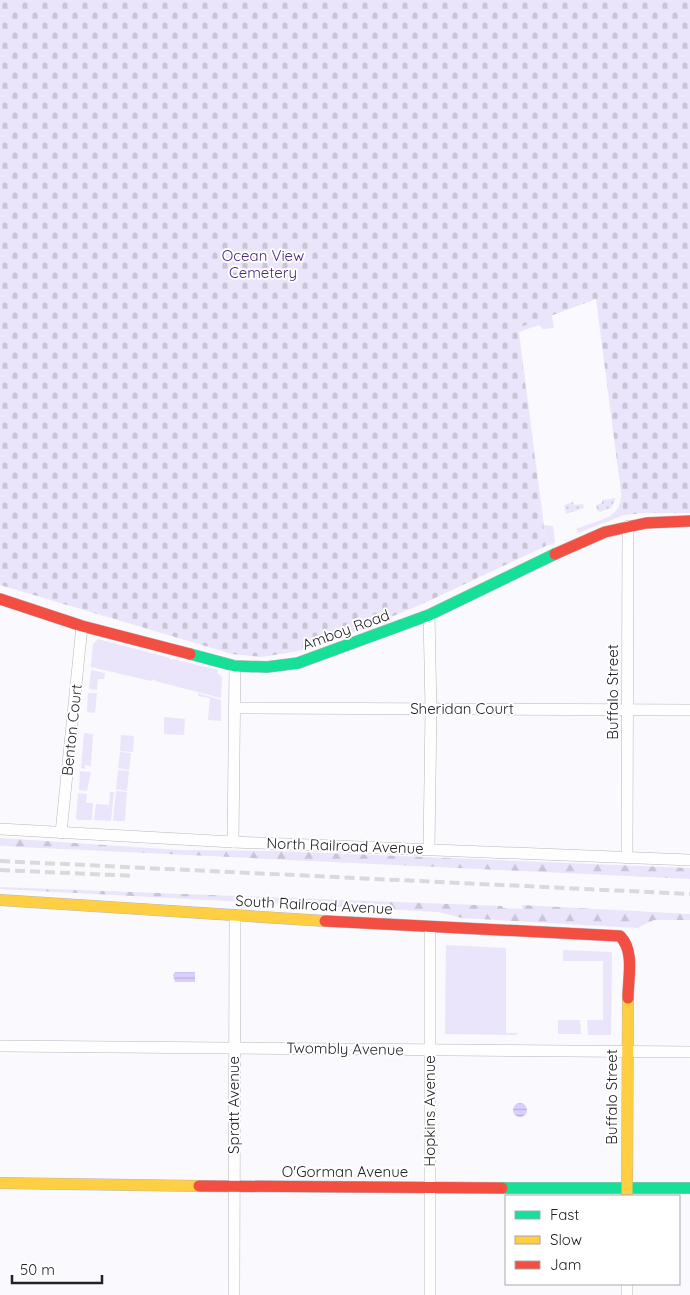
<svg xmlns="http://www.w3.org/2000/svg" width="690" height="1295" font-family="Quicksand,sans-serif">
<defs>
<pattern id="forest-firs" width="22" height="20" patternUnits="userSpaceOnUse" patternTransform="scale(1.25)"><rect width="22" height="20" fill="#eae5fa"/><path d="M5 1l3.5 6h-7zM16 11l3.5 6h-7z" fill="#c9c4d6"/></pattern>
<pattern id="cemetery-stones" width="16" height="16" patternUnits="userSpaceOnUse" patternTransform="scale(1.25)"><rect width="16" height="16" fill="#eae5fa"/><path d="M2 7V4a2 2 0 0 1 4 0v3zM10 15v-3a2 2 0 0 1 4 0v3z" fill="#c9c4d6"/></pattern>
<pattern id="park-dots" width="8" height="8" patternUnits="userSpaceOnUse" patternTransform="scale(1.25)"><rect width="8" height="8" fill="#eae5fa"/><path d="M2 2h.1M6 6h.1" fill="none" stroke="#c9c4d6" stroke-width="1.8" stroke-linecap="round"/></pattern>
<pattern id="water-rules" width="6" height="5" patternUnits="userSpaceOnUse" patternTransform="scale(1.25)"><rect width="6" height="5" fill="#d9cefd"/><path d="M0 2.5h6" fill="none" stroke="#bab1d9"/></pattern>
</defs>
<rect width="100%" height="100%" fill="#faf9fd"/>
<g fill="#eae5fa">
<polygon points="552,315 554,328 543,329 539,325 519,332 544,525 553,526 555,543 546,546 518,328"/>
<path d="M 621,493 L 624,515 L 578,533 L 576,529 L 579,528 C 600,519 622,519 621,493 Z"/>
<polygon points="98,639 170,658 170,660 173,659 218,670 217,673 222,677 221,698 155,681 154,679 151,681 91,667 93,644"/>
<polygon points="91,670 105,673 104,679 98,679 97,690 89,689"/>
<polygon points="88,693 97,693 95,713 87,712"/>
<polygon points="198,693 221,700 221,721 208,720 210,698 198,696"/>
<polygon points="164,717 185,719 184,735 164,734"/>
<polygon points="84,733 93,734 91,766 85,765 85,769 81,768"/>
<polygon points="121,735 134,736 133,752 120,751"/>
<polygon points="120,752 131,753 129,770 118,768"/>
<polygon points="118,770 129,771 127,791 116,789"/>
<polygon points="80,771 91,772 87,791 79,790"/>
<polygon points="116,791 127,792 125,821 113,821"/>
<polygon points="110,792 114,792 111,821 94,820 96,804 109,805"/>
<polygon points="78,793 87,794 86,803 93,803 92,820 78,820 76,818"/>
<polygon points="446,945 506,948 506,1033 518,1033 516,1035 445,1034"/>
<polygon points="563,950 612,952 611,1035 588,1035 587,1020 603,1020 603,961 563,961"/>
<polygon points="558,1020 580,1020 581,1034 558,1034"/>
</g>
<g fill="url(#forest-firs)">
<polygon points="0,838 179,850 276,851 690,868 690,879 0,846"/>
<polygon points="0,887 502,906 503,908 522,909 522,905 690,914 690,920 654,920 637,928 462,918 438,912 0,889"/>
</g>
<polygon fill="url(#cemetery-stones)" points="0,0 690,0 690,513 644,513 624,515 596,299 518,328 546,546 420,605 330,642 298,651 262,657 232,654 0,585"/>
<g fill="url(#park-dots)">
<polygon points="616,498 611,508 600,512 597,510 596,505 602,503 602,500"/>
<polygon points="573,502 574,505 583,504 584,508 566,514 564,505"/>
</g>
<g fill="url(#water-rules)">
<polygon points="175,972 195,972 195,982 175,982 173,975"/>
<circle cx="520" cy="1110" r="7"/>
</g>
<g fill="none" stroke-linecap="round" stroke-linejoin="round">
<defs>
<g id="street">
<polyline points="429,615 431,709 429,849"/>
<polyline points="235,708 690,710"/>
<polyline points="0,829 233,842 690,860"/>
<polyline points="61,833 82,626"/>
<polyline points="233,842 235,666"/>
<polyline points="627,858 628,526"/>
<polyline points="0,1046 690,1052"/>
<polyline points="234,1295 235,916"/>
<polyline points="430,1295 430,927"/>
<polyline points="627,1295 627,1284"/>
</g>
<g id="fast">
<polyline points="190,654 235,666 267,667 298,663 429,615 555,554"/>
<polyline points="502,1188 690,1188"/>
</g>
<g id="slow">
<polyline points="0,900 325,921"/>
<polyline points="0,1183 199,1186"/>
<polyline points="627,1196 628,998"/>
</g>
<g id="jam">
<polyline points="555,554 605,532 646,523 690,521"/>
<polyline points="0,599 82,626 190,654"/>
<path d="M 325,921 L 620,936 C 635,951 628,978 628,998"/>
<polyline points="199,1186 502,1188"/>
</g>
</defs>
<use href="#street" stroke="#b8b7bb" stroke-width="12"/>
<use href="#fast" stroke="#b8b7bb" stroke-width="12"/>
<use href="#slow" stroke="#b8b7bb" stroke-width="12"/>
<use href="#jam" stroke="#b8b7bb" stroke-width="12"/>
<use href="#street" stroke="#fefeff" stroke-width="11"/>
<use href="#fast" stroke="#16e098" stroke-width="11"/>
<use href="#slow" stroke="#ffcf43" stroke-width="11"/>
<use href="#jam" stroke="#f24e42" stroke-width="11"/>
<g stroke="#dadadb" stroke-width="4" stroke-dasharray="10 5" stroke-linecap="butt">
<polyline points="0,861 690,894"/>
<polyline points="0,870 135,876"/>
</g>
</g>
<g text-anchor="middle" stroke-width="4" stroke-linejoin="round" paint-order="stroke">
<g font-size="15" fill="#492783" stroke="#fff">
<text x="263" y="261">Ocean View<tspan x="263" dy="17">Cemetery</tspan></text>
</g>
<g font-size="15" fill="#242228" stroke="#fff">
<text transform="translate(346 630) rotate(-20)" y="5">Amboy Road</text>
<text transform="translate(613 692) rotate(-90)" y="5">Buffalo Street</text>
<text x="462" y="714">Sheridan Court</text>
<text transform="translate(72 730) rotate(-84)" y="5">Benton Court</text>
<text transform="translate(345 846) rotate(2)" y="5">North Railroad Avenue</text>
<text transform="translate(314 905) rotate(3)" y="5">South Railroad Avenue</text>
<text transform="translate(345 1049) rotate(1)" y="5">Twombly Avenue</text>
<text transform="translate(612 1097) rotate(-90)" y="5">Buffalo Street</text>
<text transform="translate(234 1105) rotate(-90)" y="5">Spratt Avenue</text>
<text transform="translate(430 1111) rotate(-90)" y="5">Hopkins Avenue</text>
<text x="345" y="1177">O'Gorman Avenue</text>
</g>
</g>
<rect x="505" y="1195" width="175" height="90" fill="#ffffff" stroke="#a7a7a9"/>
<rect x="515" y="1211" width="25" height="8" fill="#16e098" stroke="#a7a7a9"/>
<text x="550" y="1220" font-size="15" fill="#242228">Fast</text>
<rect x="515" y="1236" width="25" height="8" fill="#ffcf43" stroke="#a7a7a9"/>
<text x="550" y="1245" font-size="15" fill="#242228">Slow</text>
<rect x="515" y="1261" width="25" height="8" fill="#f24e42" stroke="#a7a7a9"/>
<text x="550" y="1270" font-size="15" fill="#242228">Jam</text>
<path d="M12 1275v8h90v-8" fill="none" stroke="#242228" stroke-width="2.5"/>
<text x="20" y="1275" font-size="15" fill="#242228" stroke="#ffffff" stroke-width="4" paint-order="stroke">50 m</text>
</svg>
